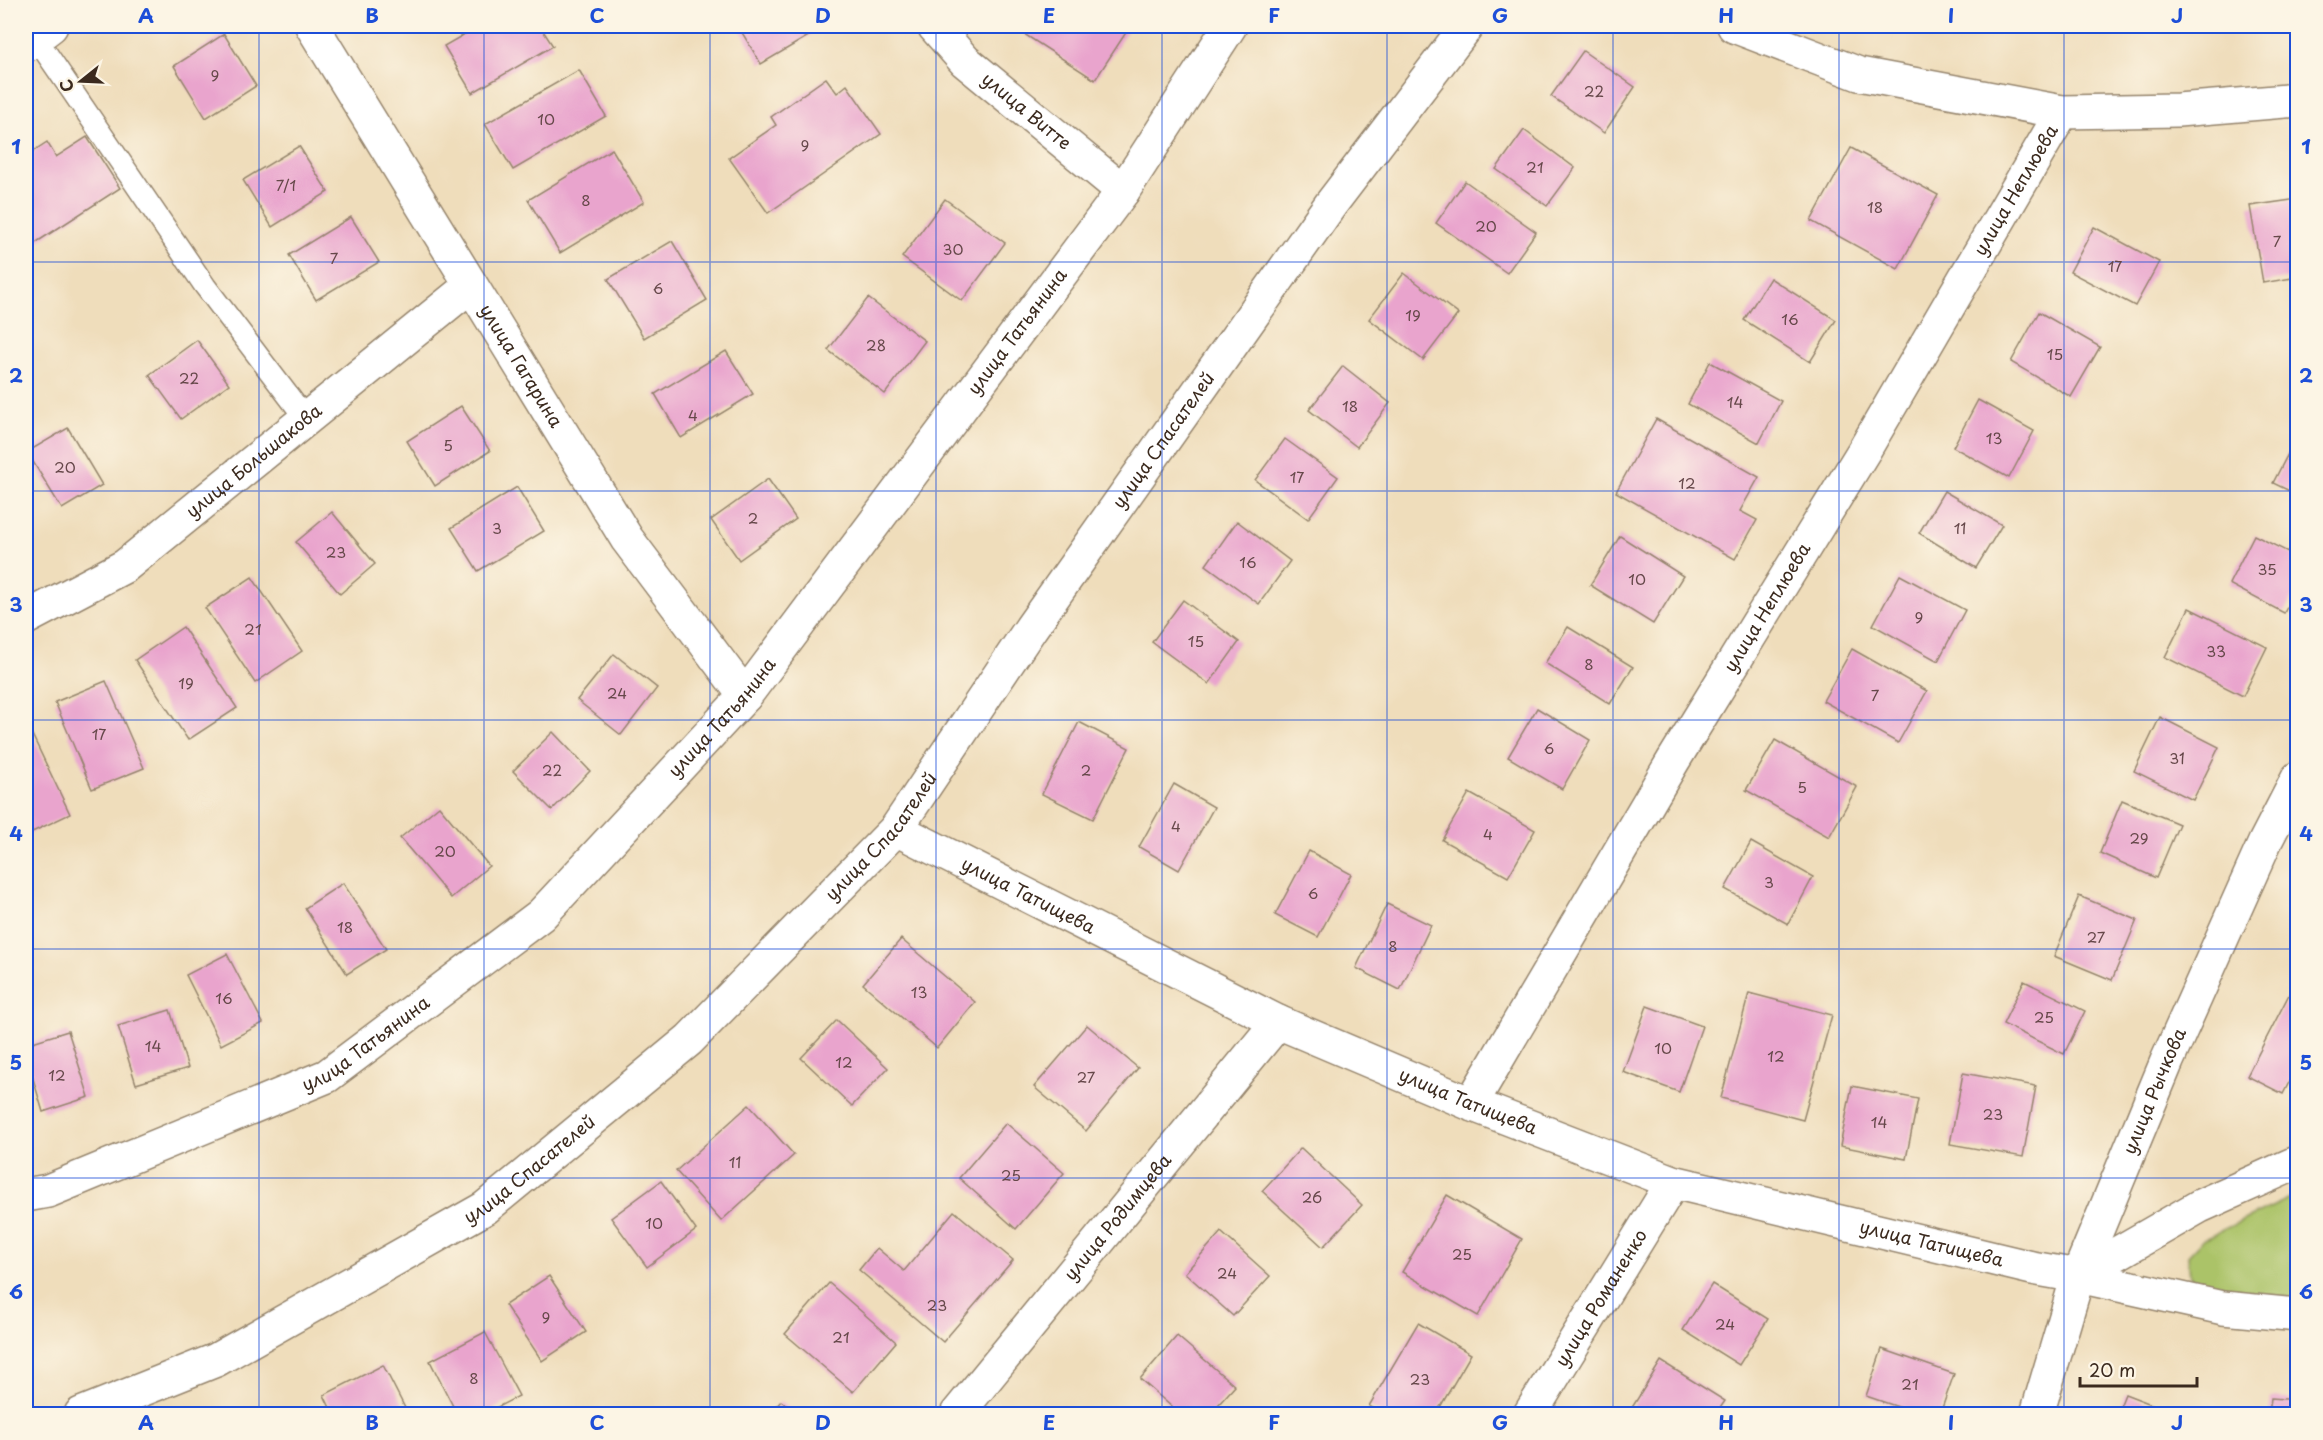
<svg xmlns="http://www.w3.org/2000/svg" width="2323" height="1440" font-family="'Playpen Sans',sans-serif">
<rect width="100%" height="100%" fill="#fcf5e5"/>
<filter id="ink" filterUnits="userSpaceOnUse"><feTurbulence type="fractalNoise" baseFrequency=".0167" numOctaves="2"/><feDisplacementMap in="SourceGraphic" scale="12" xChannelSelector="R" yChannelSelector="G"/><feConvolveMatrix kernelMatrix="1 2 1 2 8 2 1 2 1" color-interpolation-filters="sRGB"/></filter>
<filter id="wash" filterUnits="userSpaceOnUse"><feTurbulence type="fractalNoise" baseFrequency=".008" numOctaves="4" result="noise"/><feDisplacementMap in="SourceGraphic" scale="24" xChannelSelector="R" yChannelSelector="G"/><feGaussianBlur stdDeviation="1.35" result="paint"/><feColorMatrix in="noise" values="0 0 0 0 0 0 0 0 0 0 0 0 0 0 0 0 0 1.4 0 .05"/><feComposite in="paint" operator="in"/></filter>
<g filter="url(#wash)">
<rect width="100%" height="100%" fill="#efddbb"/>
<polygon fill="#abc368" stroke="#737643" stroke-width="1.5" points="2297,1195 2297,1299 2211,1288 2190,1277 2188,1255 2203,1239"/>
<g id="blocks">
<g fill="#e9a4cd">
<polygon points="479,26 540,26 553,46 472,93 444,46"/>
<polygon points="738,26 813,26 817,31 761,64"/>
<polygon points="1025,26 1118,26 1127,31 1095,80 1021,32"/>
<polygon points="224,34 256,86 206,118 174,66"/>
<polygon points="1583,51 1635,87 1604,133 1551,96"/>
<polygon points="579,70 606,116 513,170 485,124"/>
<polygon points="826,78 837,93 847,85 881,134 768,213 729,158 776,125 771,117"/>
<polygon points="1524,130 1575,168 1547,206 1496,169"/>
<polygon points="87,137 120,188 26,249 26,156 47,142 56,157"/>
<polygon points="299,146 328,192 272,227 243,180"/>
<polygon points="1851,148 1938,195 1898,269 1811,221"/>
<polygon points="612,149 644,202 560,253 528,200"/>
<polygon points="1465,181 1536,232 1507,273 1436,223"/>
<polygon points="945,199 1005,243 962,301 902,257"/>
<polygon points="2298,199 2298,277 2263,283 2250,206"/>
<polygon points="351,217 379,262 316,300 289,255"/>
<polygon points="2094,227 2159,262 2135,306 2070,272"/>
<polygon points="672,241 707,300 644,338 608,279"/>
<polygon points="1404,273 1458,314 1423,360 1369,319"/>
<polygon points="1770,278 1836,320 1810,362 1744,320"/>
<polygon points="868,298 925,341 885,394 828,350"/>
<polygon points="2039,312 2100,347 2071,397 2011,362"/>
<polygon points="197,340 229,384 181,419 149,375"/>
<polygon points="726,351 753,394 681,438 655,394"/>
<polygon points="1710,362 1781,401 1759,443 1688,404"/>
<polygon points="1343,366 1390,403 1357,447 1309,410"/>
<polygon points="1978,400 2034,431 2009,478 1953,447"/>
<polygon points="461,406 490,451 435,486 407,441"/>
<polygon points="1656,419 1759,477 1740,511 1757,520 1735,559 1616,492"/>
<polygon points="68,428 102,485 62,509 27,452"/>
<polygon points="1285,439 1338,477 1308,519 1255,480"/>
<polygon points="2293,444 2298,446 2298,495 2273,483"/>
<polygon points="768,479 796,519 739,560 711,520"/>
<polygon points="517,487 544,531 478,571 451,528"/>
<polygon points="1944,491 2002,525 1976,568 1919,533"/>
<polygon points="332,512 375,564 340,594 296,542"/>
<polygon points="1237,521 1290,561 1259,604 1206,565"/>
<polygon points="2254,535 2298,557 2298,586 2284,613 2229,584"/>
<polygon points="1620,536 1683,576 1653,624 1590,585"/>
<polygon points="1900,575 1965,610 1938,661 1873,625"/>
<polygon points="252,577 302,651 255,683 205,608"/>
<polygon points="1183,600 1239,642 1209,684 1152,642"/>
<polygon points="2189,608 2267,647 2243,696 2165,657"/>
<polygon points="183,627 237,708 188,740 135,660"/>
<polygon points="1568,627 1633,667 1610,704 1545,663"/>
<polygon points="1852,649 1927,691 1898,743 1823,701"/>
<polygon points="614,654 657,688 621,735 577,700"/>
<polygon points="106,681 144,768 92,789 55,702"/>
<polygon points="1537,708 1590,740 1562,789 1508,757"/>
<polygon points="2160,717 2219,747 2193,800 2134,771"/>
<polygon points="26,722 70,814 26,835"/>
<polygon points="1079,722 1129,748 1093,819 1042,794"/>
<polygon points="553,732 590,771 552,810 513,771"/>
<polygon points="1775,740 1857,787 1829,837 1746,790"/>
<polygon points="1174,784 1214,807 1179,870 1139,847"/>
<polygon points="1469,793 1535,830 1508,877 1442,840"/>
<polygon points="2122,800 2179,824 2156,878 2100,853"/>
<polygon points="439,806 489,866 451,898 400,838"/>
<polygon points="1751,842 1813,877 1788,924 1725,889"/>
<polygon points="1309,851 1351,874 1318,937 1275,915"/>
<polygon points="343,883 386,949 347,974 305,908"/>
<polygon points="2079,896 2137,920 2112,980 2054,956"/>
<polygon points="1387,904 1431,925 1400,990 1356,968"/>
<polygon points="901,939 975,1002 937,1048 863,984"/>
<polygon points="227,954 263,1023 221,1045 186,975"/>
<polygon points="2298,977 2298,1065 2283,1094 2247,1076"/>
<polygon points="2024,981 2085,1011 2064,1054 2003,1024"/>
<polygon points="1749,993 1832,1015 1803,1120 1721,1098"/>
<polygon points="1647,1006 1702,1026 1679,1092 1623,1072"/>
<polygon points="170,1010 188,1068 136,1084 118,1026"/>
<polygon points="837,1020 888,1068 852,1106 801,1058"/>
<polygon points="1087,1025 1138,1068 1086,1131 1034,1087"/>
<polygon points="68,1031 89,1097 43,1112 26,1055 26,1044"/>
<polygon points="1963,1073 2036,1086 2023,1157 1950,1144"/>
<polygon points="1852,1086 1918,1099 1906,1159 1840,1146"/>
<polygon points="749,1105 794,1155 721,1221 676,1171"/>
<polygon points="1006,1123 1064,1173 1016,1229 959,1178"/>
<polygon points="1301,1148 1362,1205 1323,1247 1262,1191"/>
<polygon points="661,1181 696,1230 647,1267 611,1218"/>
<polygon points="1447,1195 1522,1239 1478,1316 1402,1272"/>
<polygon points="954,1211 1013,1260 943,1342 859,1270 877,1248 904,1271"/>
<polygon points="1221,1232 1270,1276 1233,1316 1185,1273"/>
<polygon points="549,1276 586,1332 542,1361 505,1305"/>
<polygon points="829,1283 896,1342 853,1392 785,1334"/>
<polygon points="1712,1284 1768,1319 1739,1365 1683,1330"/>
<polygon points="1418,1323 1471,1354 1436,1414 1384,1414 1369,1406"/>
<polygon points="485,1332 519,1396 484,1414 457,1414 430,1361"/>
<polygon points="1177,1336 1235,1386 1210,1414 1180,1414 1140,1379"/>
<polygon points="1882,1349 1954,1374 1940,1414 1919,1414 1866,1396"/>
<polygon points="1661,1361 1725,1401 1716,1414 1628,1414"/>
<polygon points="383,1365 408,1414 333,1414 324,1395"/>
<polygon points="2125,1394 2177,1414 2117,1414"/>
<polygon points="2271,1398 2298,1400 2298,1414 2269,1414"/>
<polygon points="781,1401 797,1414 770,1414"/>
</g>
</g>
</g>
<g filter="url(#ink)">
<use href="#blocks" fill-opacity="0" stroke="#95846c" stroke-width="1.5"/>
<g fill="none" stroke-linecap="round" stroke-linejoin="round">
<defs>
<polyline id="lane" points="36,38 205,286 306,419"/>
<g id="street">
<path id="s1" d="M 312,26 L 627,539 L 745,696"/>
<path id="s2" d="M 934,26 L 965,61 L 1123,191"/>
<polyline points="1734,26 1859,74 2062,112 2178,110 2298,100"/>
<polyline points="26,45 51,26"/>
<path id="s3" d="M 26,618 L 125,566 L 470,286"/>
<path id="s4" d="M 896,829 L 1278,1022 L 1471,1104 L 1673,1182 L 2032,1268 L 2078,1276 L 2223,1308 L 2298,1315"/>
<path id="s5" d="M 1471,1104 L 1673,761 L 1865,449 L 2062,112"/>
<path id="s6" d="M 26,1195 L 48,1191 L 327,1076 L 541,915 L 745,696 L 1123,191 L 1230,26"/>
<polyline points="2078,1276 2200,1206 2298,1162"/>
<path id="s7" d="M 81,1414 L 216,1360 L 485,1208 L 689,1040 L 896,829 L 1031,628 L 1331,204 L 1467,26"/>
<path id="s8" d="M 957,1414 L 1278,1022"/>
<path id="s9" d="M 1530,1414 L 1673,1182"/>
<path id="s10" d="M 2037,1414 L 2078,1276 L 2167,1061 L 2265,842 L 2298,778"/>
</g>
</defs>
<use href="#lane" stroke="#95846c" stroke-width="24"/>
<use href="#street" stroke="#95846c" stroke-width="36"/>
<use href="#lane" stroke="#fff" stroke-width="21"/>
<use href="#street" stroke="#fff" stroke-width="33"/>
</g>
</g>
<path fill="none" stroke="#1d4ed8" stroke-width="1.5" stroke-opacity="0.55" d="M 259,26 L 259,1414M 484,26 L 484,1414M 710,26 L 710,1414M 936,26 L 936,1414M 1162,26 L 1162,1414M 1387,26 L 1387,1414M 1613,26 L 1613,1414M 1839,26 L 1839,1414M 2064,26 L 2064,1414M 26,262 L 2298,262M 26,491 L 2298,491M 26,720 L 2298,720M 26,949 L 2298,949M 26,1178 L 2298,1178"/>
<g text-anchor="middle" stroke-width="4.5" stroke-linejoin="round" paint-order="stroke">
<g font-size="15" fill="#66484a">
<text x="215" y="81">9</text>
<text x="1594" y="97">22</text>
<text x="546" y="125">10</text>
<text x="805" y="151">9</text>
<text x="1535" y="173">21</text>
<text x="286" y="191">7/1</text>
<text x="586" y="206">8</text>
<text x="1875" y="213">18</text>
<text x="1486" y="232">20</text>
<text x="2277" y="247">7</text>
<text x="953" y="255">30</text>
<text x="334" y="264">7</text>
<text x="2115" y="272">17</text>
<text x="658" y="294">6</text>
<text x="1413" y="321">19</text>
<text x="1790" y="325">16</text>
<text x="876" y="351">28</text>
<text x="2055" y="360">15</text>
<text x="189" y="384">22</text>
<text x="1735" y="408">14</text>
<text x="1350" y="412">18</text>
<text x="693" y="421">4</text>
<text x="1994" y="444">13</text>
<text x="448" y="451">5</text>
<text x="65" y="473">20</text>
<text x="1297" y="483">17</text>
<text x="1687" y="489">12</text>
<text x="753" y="524">2</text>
<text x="497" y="534">3</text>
<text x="1960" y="534">11</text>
<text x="336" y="558">23</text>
<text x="1248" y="568">16</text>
<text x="2267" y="575">35</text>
<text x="1637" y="585">10</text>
<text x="1919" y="623">9</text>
<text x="253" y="635">21</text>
<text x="1196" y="647">15</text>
<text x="2216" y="657">33</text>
<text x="1589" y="670">8</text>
<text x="186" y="689">19</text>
<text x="617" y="699">24</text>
<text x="1875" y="701">7</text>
<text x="99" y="740">17</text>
<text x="1549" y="754">6</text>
<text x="2177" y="764">31</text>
<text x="552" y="776">22</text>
<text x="1086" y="776">2</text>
<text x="1802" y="793">5</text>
<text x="1176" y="832">4</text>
<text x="1488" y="840">4</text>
<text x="2139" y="844">29</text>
<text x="445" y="857">20</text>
<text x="1769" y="888">3</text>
<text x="1313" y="899">6</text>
<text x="345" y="933">18</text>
<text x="2096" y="943">27</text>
<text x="1393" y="952">8</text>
<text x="919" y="998">13</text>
<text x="224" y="1004">16</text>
<text x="2044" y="1023">25</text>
<text x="153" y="1052">14</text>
<text x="1663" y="1054">10</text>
<text x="1776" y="1062">12</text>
<text x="844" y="1068">12</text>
<text x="57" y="1081">12</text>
<text x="1086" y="1083">27</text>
<text x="1993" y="1120">23</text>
<text x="1879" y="1128">14</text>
<text x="735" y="1168">11</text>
<text x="1011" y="1181">25</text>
<text x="1312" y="1203">26</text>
<text x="654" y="1229">10</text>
<text x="1462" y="1260">25</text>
<text x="1227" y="1279">24</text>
<text x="937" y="1311">23</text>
<text x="546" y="1323">9</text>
<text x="1725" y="1330">24</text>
<text x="841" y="1343">21</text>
<text x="474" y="1384">8</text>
<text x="1420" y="1385">23</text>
<text x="1910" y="1390">21</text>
</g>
<g font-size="18" fill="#3b2a1e" stroke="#fcf5e5">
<text dy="6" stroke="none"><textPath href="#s2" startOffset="126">улица Витте</textPath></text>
<text dy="6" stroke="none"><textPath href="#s5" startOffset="1064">улица Неплюева</textPath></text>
<text dy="6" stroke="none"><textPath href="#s6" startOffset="1346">улица Татьянина</textPath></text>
<text dy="6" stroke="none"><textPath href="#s1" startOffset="399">улица Гагарина</textPath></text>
<text dy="6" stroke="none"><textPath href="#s7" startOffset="1486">улица Спасателей</textPath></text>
<text dy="6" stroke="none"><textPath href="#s3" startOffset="278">улица Большакова</textPath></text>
<text dy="6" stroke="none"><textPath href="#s5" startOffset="578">улица Неплюева</textPath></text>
<text dy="6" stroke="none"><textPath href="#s6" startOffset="860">улица Татьянина</textPath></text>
<text dy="6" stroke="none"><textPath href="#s7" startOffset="999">улица Спасателей</textPath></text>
<text dy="6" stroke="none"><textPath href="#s4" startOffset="148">улица Татищева</textPath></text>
<text dy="6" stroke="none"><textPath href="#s6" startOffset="374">улица Татьянина</textPath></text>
<text dy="6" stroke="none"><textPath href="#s10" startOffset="344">улица Рычкова</textPath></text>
<text dy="6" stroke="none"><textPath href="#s4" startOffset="634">улица Татищева</textPath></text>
<text dy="6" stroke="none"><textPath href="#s7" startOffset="513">улица Спасателей</textPath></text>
<text dy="6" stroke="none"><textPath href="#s8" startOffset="254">улица Родимцева</textPath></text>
<text dy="6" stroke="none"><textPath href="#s4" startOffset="1120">улица Татищева</textPath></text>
<text dy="6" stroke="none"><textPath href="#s9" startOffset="136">улица Романенко</textPath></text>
</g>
</g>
<rect width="2323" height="1440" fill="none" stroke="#fcf5e5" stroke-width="66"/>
<g transform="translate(81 81) rotate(252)" stroke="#fcf5e5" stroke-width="4.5" paint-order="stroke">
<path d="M0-4.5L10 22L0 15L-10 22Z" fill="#3b2a1e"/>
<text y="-9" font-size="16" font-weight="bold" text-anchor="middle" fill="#3b2a1e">С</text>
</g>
<path d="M2080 1377v9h117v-9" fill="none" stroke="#3b2a1e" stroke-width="3"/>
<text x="2089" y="1377" font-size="18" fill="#3b2a1e" stroke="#fcf5e5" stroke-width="4.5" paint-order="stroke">20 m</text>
<rect x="33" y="33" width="2257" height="1374" fill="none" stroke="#1d4ed8" stroke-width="2"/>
<g font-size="20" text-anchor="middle" font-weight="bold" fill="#1d4ed8">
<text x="146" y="23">A</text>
<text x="372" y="23">B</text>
<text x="597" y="23">C</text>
<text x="823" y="23">D</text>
<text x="1049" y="23">E</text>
<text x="1274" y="23">F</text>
<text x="1500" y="23">G</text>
<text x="1726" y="23">H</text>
<text x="1951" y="23">I</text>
<text x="2177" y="23">J</text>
<text x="16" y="154">1</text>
<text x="2306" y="154">1</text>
<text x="16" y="383">2</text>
<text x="2306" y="383">2</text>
<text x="16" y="612">3</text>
<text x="2306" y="612">3</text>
<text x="16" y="841">4</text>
<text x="2306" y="841">4</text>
<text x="16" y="1070">5</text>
<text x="2306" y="1070">5</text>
<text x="16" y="1299">6</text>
<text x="2306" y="1299">6</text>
<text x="146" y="1430">A</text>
<text x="372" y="1430">B</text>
<text x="597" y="1430">C</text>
<text x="823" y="1430">D</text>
<text x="1049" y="1430">E</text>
<text x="1274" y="1430">F</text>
<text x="1500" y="1430">G</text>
<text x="1726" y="1430">H</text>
<text x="1951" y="1430">I</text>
<text x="2177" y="1430">J</text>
</g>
</svg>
